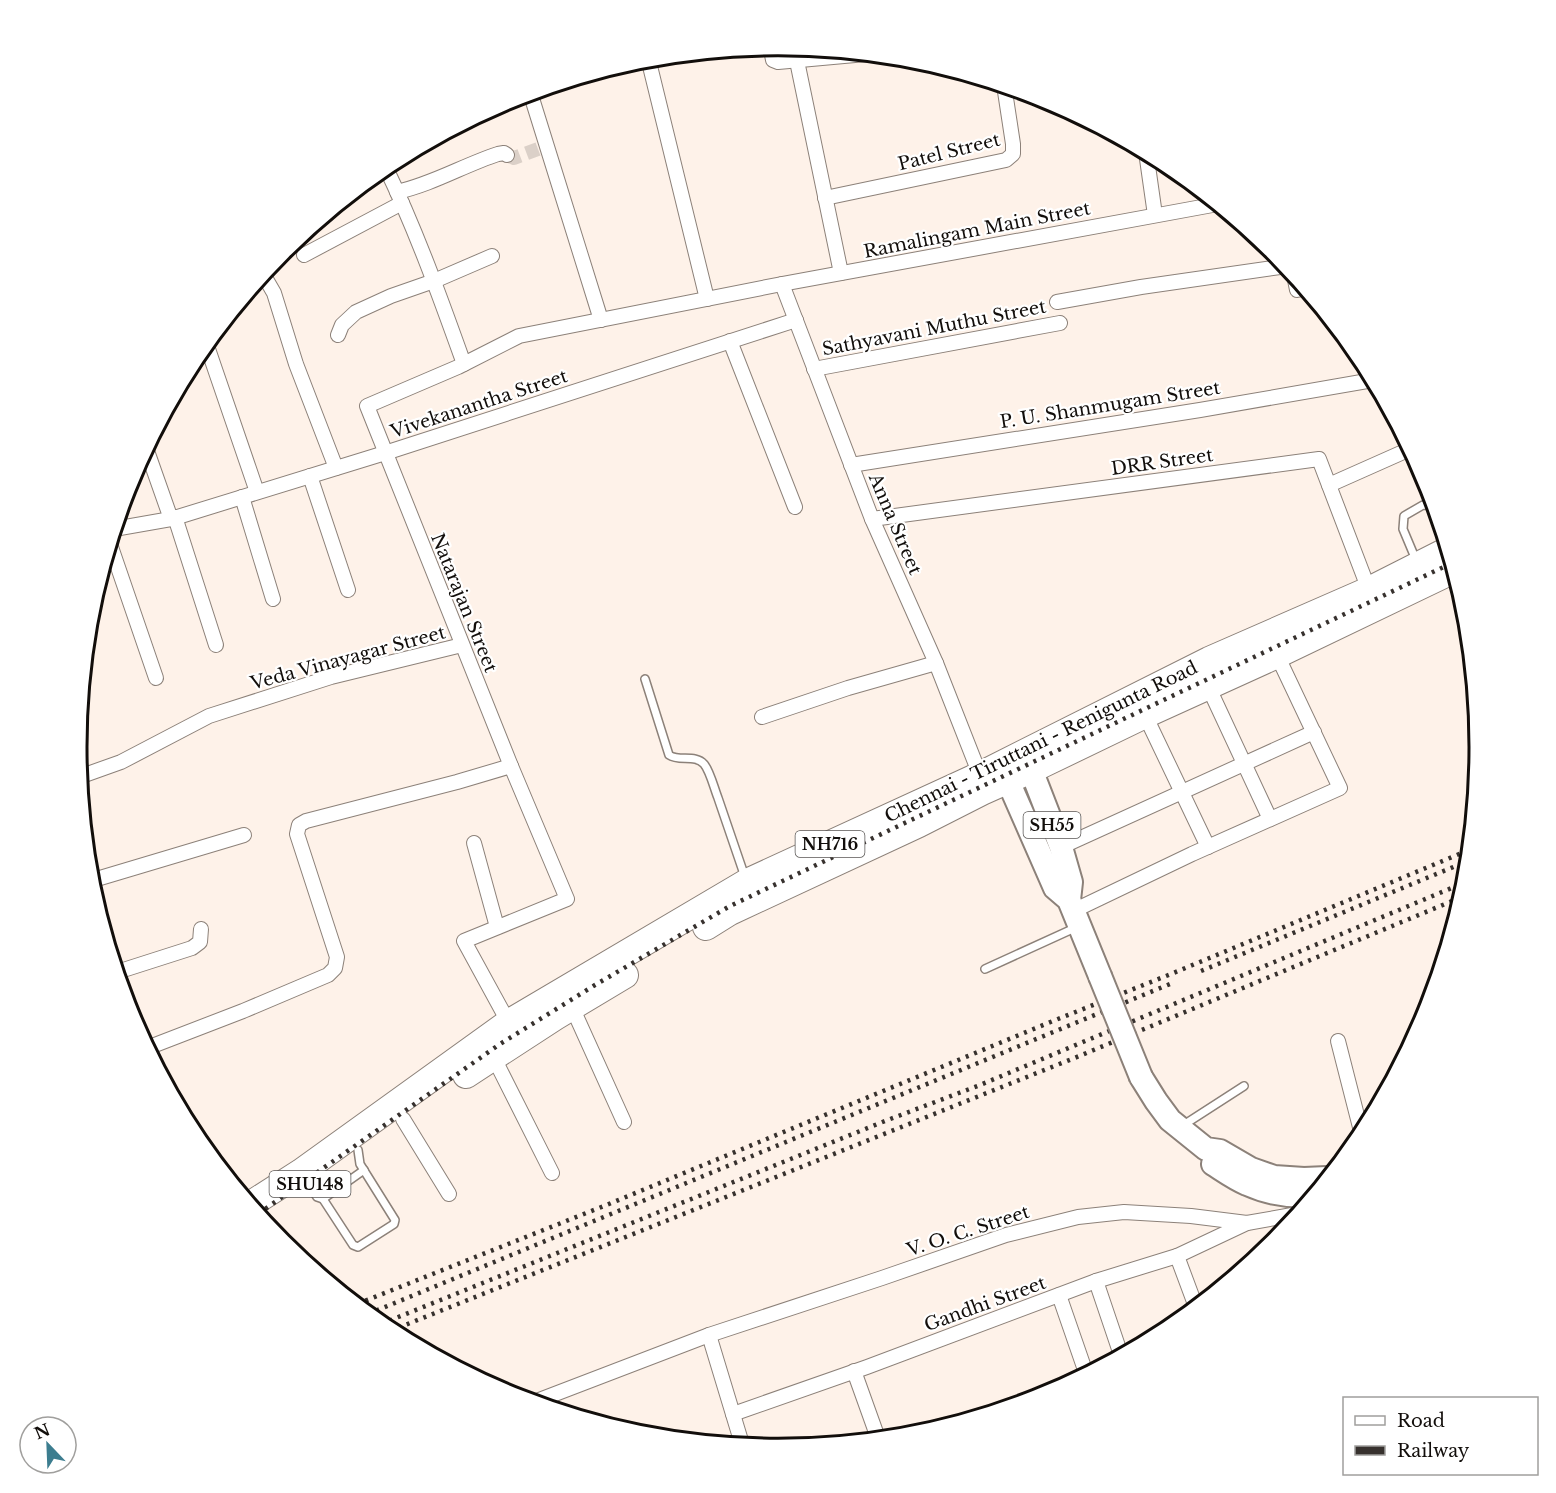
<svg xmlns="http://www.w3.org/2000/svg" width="1556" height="1493" font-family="'Libre Baskerville',serif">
<rect width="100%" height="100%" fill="#fef2e9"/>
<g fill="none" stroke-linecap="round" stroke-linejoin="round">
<polyline stroke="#dbd0c8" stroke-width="14" stroke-dasharray="14 7" stroke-linecap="butt" points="507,155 514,158 538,149"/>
<defs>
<g id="lane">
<polyline points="1416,560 1403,529 1404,516 1423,505 1435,506"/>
<path d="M 645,679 L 669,755 C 679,762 695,754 704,764 C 710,771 714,788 718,798 C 727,824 736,850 745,877"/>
<polyline points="985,969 1077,927"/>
<polyline points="1182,1126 1244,1086"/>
<polyline points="303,1176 317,1197 323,1199 364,1170"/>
<polyline points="323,1199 353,1245 358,1247 394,1224 395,1220 360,1164 358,1150"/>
</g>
<g id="street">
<polyline points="772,46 772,55 773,60 778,62 866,54"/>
<polyline points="648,58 707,299"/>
<polyline points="797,61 841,273"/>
<polyline points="530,92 601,320"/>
<polyline points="1146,152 1155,215"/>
<path d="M 385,166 C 416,230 440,297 464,364"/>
<path d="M 397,192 C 433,184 464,165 498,154 L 504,153 L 507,155"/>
<polyline points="825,198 1006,160 1013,154 1013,144 1004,85"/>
<polyline points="304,255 402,203"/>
<polyline points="263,274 274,293 296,364 336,468"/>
<polyline points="1294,275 1297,290 1305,288"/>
<polyline points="782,284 872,519 936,663 980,775"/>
<polyline points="1057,302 1141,287 1287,266"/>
<polyline points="338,335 342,325 356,312 391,296 434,281 492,256"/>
<polyline points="730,341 795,507"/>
<polyline points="206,343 257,492"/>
<polyline points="814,369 1060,323"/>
<polyline points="146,448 171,519"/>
<polyline points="851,465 1200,410 1373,380"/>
<polyline points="310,476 348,590"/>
<polyline points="1329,485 1410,449"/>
<polyline points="242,497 273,599"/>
<polyline points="175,517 216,645"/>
<polyline points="872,519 1319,459 1369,590"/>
<polyline points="114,529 171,519 385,453 796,320"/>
<polyline points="110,544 156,678"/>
<polyline points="1208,686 1270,819"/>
<polyline points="1145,715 1208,847"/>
<polyline points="762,717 848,688 936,663"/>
<polyline points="79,777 121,762 209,716 331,677 462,645"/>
<polyline points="474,843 497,927"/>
<polyline points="1061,847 1314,732"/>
<polyline points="90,881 244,835"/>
<polyline points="1073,911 1192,854 1340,788 1277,655"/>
<polyline points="117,972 192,948 200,942 201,929"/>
<polyline points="572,1007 624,1122"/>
<polyline points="511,1027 464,941 567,899 511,766 367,406 458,367 519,336 782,284 1218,204"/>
<polyline points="1338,1041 1362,1135"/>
<polyline points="147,1048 243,1011 328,975 335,968 337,957 297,834 299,825 306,821 457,782 511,766"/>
<polyline points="493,1056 552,1173"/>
<polyline points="403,1119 449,1194"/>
<polyline points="1177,1256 1196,1307"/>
<polyline points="1096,1281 1121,1355"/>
<polyline points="1059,1295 1086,1373"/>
<polyline points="709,1335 742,1444"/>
<polyline points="854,1371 878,1438"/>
<polyline points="534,1402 709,1335 882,1278 1006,1235 1078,1217 1124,1212 1191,1216 1247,1223"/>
<polyline points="733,1414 867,1367 1096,1281 1177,1256 1247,1223 1298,1214"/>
</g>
<g id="primary">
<polyline points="1025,754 1061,847 1071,882 1069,900"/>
<polyline points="1001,765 1055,888 1069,900 1100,976"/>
<polyline points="1141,1077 1156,1101 1170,1120 1206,1149 1220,1151 1251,1169 1274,1177 1304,1179 1327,1178"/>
<path d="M 1213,1164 C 1224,1171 1235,1179 1247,1184 C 1267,1193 1291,1197 1313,1195"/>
</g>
<g id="highway">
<polyline points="706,927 730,912 919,824 982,792 1031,770 1145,715 1277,655 1454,570"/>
<polyline points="466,1075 555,1017 625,975"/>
<polyline points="251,1204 301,1172 508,1023 747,882 980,775 1209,660 1369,590 1448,550"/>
</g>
</defs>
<use href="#lane" stroke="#8c8179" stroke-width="10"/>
<use href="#street" stroke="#8c8179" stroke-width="16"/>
<use href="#primary" stroke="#8c8179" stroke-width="26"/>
<use href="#highway" stroke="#8c8179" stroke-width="28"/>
<use href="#lane" stroke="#fff" stroke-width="7"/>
<use href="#street" stroke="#fff" stroke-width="14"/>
<use href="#primary" stroke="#fff" stroke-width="22"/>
<use href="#highway" stroke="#fff" stroke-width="26"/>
<g stroke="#37312e" stroke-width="4.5" stroke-dasharray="3 6" stroke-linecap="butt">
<polyline points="1201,971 1468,861"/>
<polyline points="258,1214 500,1044 595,985 730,906 1452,563"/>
<polyline points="357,1304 604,1206 1053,1021 1171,974 1469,850"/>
<polyline points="368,1314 1170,984"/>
<polyline points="381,1324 885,1121 980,1085 1466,882"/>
<polyline points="390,1331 1072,1059 1462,897"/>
</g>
<defs>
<polyline id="primary-bridge" points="1100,976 1141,1077"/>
</defs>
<use href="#primary-bridge" stroke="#8c8179" stroke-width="26" stroke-linecap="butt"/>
<use href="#primary-bridge" stroke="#fff" stroke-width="22"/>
</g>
<g text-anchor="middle" stroke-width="4.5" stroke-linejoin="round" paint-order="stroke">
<g fill="#fff" stroke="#595654" stroke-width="1.5">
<rect x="1023.5" y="812" width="57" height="26" rx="4.5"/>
<rect x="795.5" y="831" width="69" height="26" rx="4.5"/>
<rect x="269.5" y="1171" width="81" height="26" rx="4.5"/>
</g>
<g font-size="16" font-weight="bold" fill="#120e0b">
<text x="1052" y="831">SH55</text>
<text x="830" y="850">NH716</text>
<text x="310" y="1190">SHU148</text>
</g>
<g font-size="18" fill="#120e0b" stroke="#fff">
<text transform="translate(949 152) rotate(-14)" y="6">Patel Street</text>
<text transform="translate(977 230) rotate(-11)" y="6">Ramalingam Main Street</text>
<text transform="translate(934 328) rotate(-11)" y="6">Sathyavani Muthu Street</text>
<text transform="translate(479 404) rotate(-18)" y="6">Vivekanantha Street</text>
<text transform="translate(1110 405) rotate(-9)" y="6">P. U. Shanmugam Street</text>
<text transform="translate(1162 462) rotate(-8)" y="6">DRR Street</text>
<text transform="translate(895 524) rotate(67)" y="6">Anna Street</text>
<text transform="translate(464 603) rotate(68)" y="6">Natarajan Street</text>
<text transform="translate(348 658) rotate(-15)" y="6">Veda Vinayagar Street</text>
<text transform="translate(1041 742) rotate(-26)" y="6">Chennai - Tiruttani - Renigunta Road</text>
<text transform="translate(968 1231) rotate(-18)" y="6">V. O. C. Street</text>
<text transform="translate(985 1304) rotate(-20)" y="6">Gandhi Street</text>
</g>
</g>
<path d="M0 0H1556V1493H0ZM87 747a691 691 0 1 1 1382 0a691 691 0 1 1-1382 0Z" fill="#fff" fill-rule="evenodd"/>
<path fill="none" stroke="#120e0b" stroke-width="3" d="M87 747a691 691 0 1 1 1382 0a691 691 0 1 1-1382 0Z"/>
<rect x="1343" y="1397" width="195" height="78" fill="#ffffff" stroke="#a09f9d" stroke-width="1.5"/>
<rect x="1355" y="1416" width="30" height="9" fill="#ffffff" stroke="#a09f9d" stroke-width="1.5"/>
<text x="1397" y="1427" font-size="18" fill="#120e0b">Road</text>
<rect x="1355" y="1446" width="30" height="9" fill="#37312e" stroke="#a09f9d" stroke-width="1.5"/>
<text x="1397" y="1457" font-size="18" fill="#120e0b">Railway</text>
<g transform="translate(48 1445) rotate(337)"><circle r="28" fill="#ffffff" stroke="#a09f9d" stroke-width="1.5"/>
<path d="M0-4.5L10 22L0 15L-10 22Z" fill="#3c7d8f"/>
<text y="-9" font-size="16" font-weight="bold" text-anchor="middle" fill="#120e0b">N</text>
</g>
</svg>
